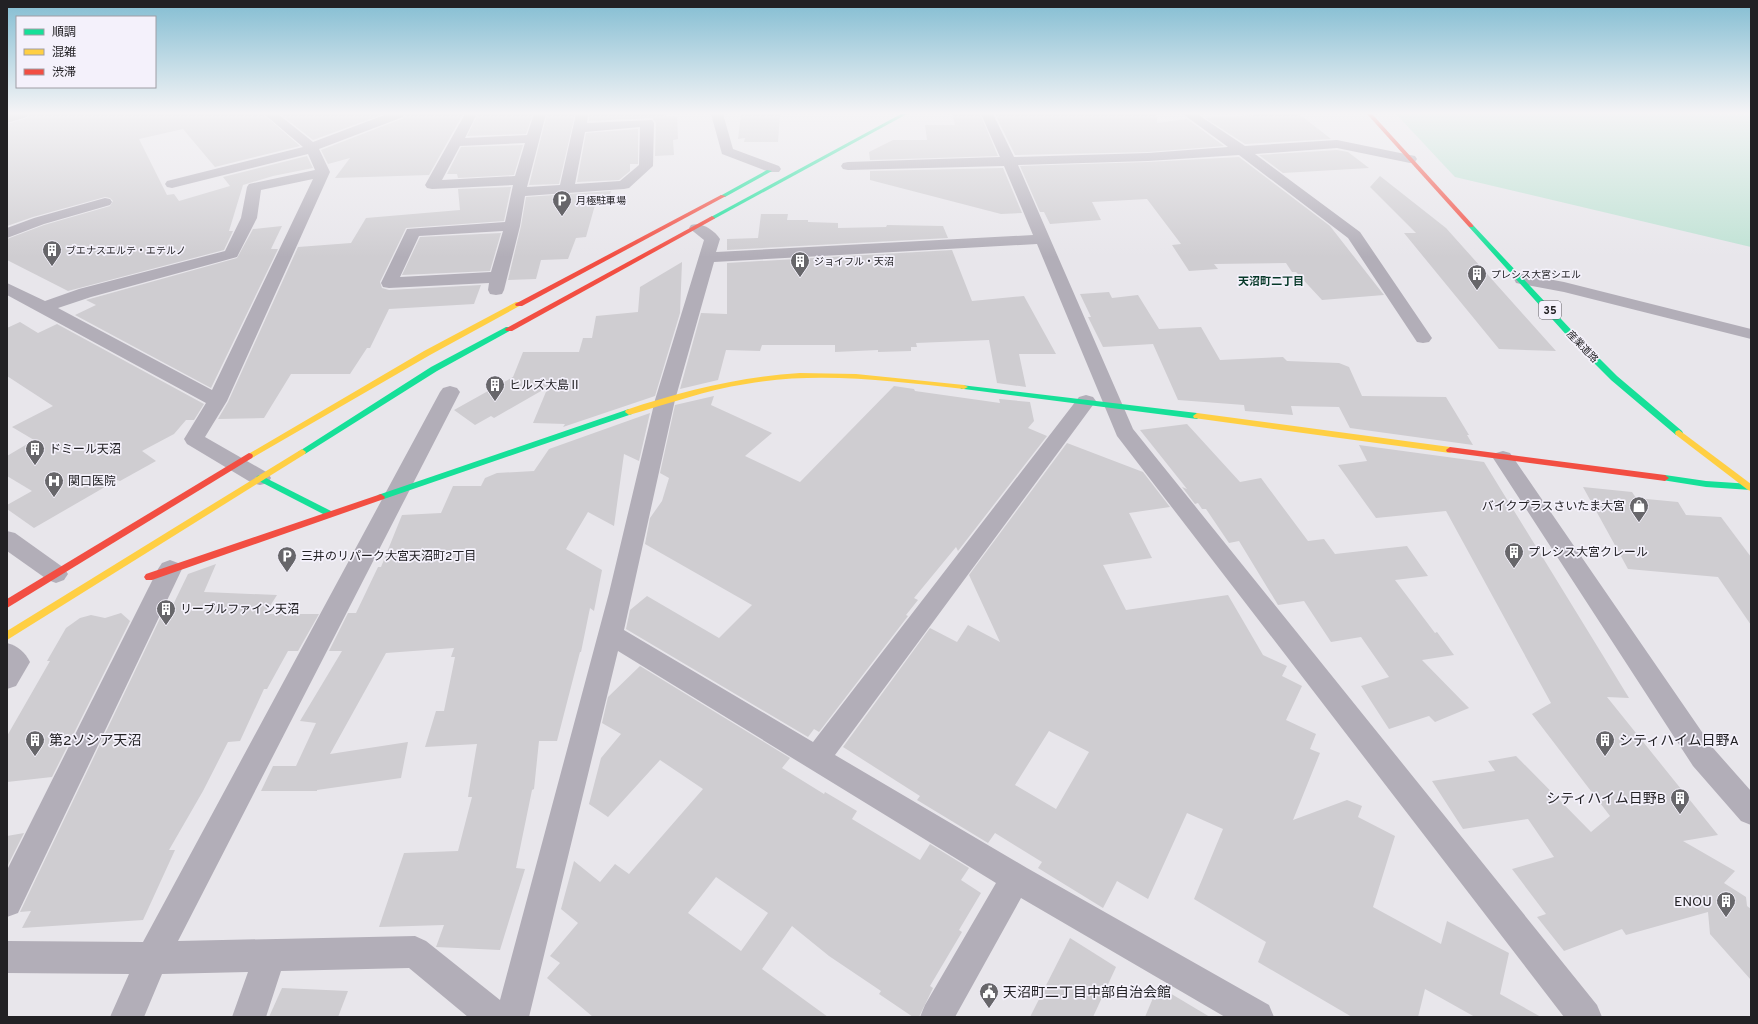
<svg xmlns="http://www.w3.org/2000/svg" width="1758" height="1024" font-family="Overpass,'Noto Sans JP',sans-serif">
<rect width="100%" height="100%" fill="#e8e6eb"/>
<polygon fill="#bfe2d4" points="1396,114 1751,115 1751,247 1455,177"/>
<g fill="#cfcdd1" fill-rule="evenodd">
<polygon points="29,114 263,114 300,146 215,167 183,129 139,139 167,195 174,194 179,201 230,186 223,177 307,156 313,168 273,176 243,185 229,231 233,231 224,250 68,291 7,260 7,239 44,225 110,206 113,201 110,198 105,197 33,217 7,226 7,124 27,118"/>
<polygon points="280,114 384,114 313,140"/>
<polygon points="405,114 463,114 429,175 335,178 350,158 328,164 321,150 404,118"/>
<polygon points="478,114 533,114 526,134 467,136"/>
<polygon points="547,114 575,114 559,184 529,185"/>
<polygon points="589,114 666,114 666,116 677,116 678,139 673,140 674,155 655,156 656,123 652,118 589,121"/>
<polygon points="748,114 780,114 778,142 744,142 745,138 738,139 741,115"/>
<polygon points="952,114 980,114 998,156 870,160 869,152 893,140 927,140 925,125 955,125"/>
<polygon points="995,114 1157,114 1157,123 1187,119 1224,146 1148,152 1015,155"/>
<polygon points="1271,114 1299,114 1331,139 1245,144 1205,118"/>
<polygon points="638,129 638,164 630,164 630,171 619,180 577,182 586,133"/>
<polygon points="523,145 514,175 458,178 457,174 447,174 461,147"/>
<polygon points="1337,150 1348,152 1369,168 1283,173 1259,155"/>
<polygon points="1239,157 1330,226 1384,295 1322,300 1296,272 1292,272 1286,263 1214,264 1218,269 1189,271 1172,245 1181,244 1147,199 1092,202 1101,220 1050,224 1044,212 1040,212 1020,166 1148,162"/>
<polygon points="1003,168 1022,213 1001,214 870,180 870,171"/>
<polygon points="1380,176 1446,228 1556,351 1499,349 1404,233 1416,233 1370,187"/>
<polygon points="511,187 504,221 406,228 380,282 382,288 389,290 481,285 474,304 389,309 370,348 367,348 350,374 291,374 264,418 218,419 228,402 298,247 351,243 366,218 460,210 458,189"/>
<polygon points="611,191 608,204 595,205 586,237 576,238 568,259 541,260 536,279 508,280 521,226 526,197"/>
<polygon points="761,214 788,214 787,220 808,220 808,222 838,223 838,228 886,227 887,225 943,226 948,238 727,250 727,239 758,238"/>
<polygon points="282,226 271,249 278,249 211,388 75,315 96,305 86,300 237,258 253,229"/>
<polygon points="501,233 490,271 402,275 420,237"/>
<polygon points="952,250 972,301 1024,296 1056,354 1019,354 1026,387 997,383 989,340 916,343 917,347 911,347 911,351 878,352 878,350 835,352 835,345 762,345 760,351 726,350 718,380 680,389 701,313 727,314 727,263"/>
<polygon points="682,262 680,313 655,396 563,427 565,424 533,423 548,387 494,418 491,416 475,425 454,410 513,377 523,352 579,352 583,338 592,338 596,316 638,312 640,287"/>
<polygon points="1109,292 1112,298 1138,295 1159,329 1201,327 1220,360 1283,357 1287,361 1339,363 1349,367 1362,396 1446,397 1469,435 1467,435 1473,445 1350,428 1339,407 1291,406 1293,415 1245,411 1244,405 1178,400 1153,344 1103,347 1088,317 1091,317 1080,294"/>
<polygon points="20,322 38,333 57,324 204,404 194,420 186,420 174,434 142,451 156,461 120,481 117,480 34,528 7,509 7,505 32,491 7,476 7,456 34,440 12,427 53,406 7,376 7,328"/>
<polygon points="894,386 914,389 915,391 1000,403 999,399 1030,402 1034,421 1028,428 1047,436 958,551 956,547 914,598 918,600 906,615 908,616 819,732 814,729 808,737 626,629 630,610 647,596 719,638 752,605 645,544 650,518 662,501 669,478 660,473 675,405 714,396 711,405 772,433 745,456 800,482"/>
<polygon points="650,413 639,461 624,454 614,526 588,512 566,549 602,570 594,611 590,608 581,652 580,652 557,741 539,741 534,789 532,790 516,868 525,869 500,950 436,947 444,925 379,927 404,853 458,851 472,797 468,797 477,744 425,747 436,711 444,711 455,657 451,657 454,648 386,653 330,754 408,742 401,778 317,790 317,791 261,791 273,766 296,766 316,723 300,721 342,651 329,651 348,613 356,613 378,567 381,567 402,515 441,513 453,486 481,486 485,478 497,473 534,471 549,449"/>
<polygon points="1187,424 1240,482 1261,478 1308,541 1324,539 1335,554 1407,546 1428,576 1395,580 1435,633 1437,632 1454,655 1422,660 1469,708 1435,722 1429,716 1389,729 1361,686 1389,677 1361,637 1331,642 1304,601 1278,605 1239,541 1229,543 1206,509 1202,509 1198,503 1195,504 1182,487 1187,489 1140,430"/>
<path d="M 1067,443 L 1143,472 L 1170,507 L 1129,513 L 1152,558 L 1103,565 L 1126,610 L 1228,595 L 1263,655 L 1287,666 L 1282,676 L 1302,686 L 1286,720 L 1316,734 L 1310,749 L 1320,753 L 1293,820 L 1347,800 L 1362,806 L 1358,817 L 1395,836 L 1373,907 L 1441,944 L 1447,921 L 1509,953 L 1500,994 L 1541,1017 L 1475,1017 L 1425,989 L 1418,1017 L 1352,1017 L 1258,962 L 1266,942 L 1194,899 L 1223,829 L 1187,813 L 1148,899 L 1117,881 L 1103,908 L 1038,868 L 1042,862 L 995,833 L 988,843 L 917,800 L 920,796 L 843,747 L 930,628 L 957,642 L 968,625 L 1000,642 L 969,575 ZM 1049,731 L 1089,752 L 1056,809 L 1015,785 Z"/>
<polygon points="1359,445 1484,462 1629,698 1607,697 1718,835 1683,841 1735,871 1724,883 1746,897 1747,906 1751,909 1751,980 1710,934 1708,912 1626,935 1622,929 1564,951 1537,917 1546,914 1512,869 1554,857 1528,819 1463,829 1432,781 1495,771 1488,761 1516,756 1591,832 1610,816 1532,714 1551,703 1446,511 1376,518 1338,465 1367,461"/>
<polygon points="1583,487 1632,492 1636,498 1678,502 1686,515 1721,517 1751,557 1751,625 1718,577 1628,569"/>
<polygon points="216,564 204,592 277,595 265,614 319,614 298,651 288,651 267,689 264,689 240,741 228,742 203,791 169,850 175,850 143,920 22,928 31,911 20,912 164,610 171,609 188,574"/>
<polygon points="121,613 130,621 52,777 7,782 7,736 50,661 47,661 66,628 80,618 91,615 105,618"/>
<path d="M 640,666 L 790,758 L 782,768 L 824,794 L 825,792 L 857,811 L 852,819 L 920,860 L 930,844 L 969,868 L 961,880 L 981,893 L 959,930 L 962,932 L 930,986 L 933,988 L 919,1017 L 913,1017 L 879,994 L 881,991 L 829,956 L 792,926 L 762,969 L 828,1017 L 593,1017 L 547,978 L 560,963 L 550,956 L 578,923 L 561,909 L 574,861 L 600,882 L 615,864 L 629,874 L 703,789 L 660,760 L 608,817 L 589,804 L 601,758 L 621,734 L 602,723 L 608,697 ZM 716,877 L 768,913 L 741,951 L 688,913 Z"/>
<polygon points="24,833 7,867 7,836"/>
<polygon points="1070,938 1116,967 1093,1017 1030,1017"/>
<polygon points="1158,986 1210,1017 1145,1017"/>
<polygon points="282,988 348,991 338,1017 269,1017"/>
</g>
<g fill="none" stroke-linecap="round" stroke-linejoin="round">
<g fill="#b2aeb8" fill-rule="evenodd">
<polygon points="10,114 28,114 27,117 7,123 7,115"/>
<path d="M 264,114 L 278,114 L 313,142 L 387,114 L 404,114 L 403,117 L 319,149 L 330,172 L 227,401 L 205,437 L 268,473 L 271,478 L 268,483 L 260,485 L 252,483 L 187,444 L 184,439 L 206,403 L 7,295 L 7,283 L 45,301 L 79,289 L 225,251 L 241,218 L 247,187 L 249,184 L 315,170 L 308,154 L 172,188 L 167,187 L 165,184 L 167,181 L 303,147 ZM 313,179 L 212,390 L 58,308 L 91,297 L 237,257 L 257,218 L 261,190 Z"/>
<path d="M 465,114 L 477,114 L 465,138 L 527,135 L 534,114 L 546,114 L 527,187 L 560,185 L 576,114 L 588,114 L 587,123 L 652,120 L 654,123 L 653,166 L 629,188 L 624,189 L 525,196 L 520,226 L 504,290 L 502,294 L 496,295 L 490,294 L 488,290 L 489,283 L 389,288 L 383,287 L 381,283 L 407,229 L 505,222 L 513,185 L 432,189 L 427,188 L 425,185 ZM 640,127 L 639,165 L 620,181 L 575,184 L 585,132 ZM 525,143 L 515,176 L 442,180 L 460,146 ZM 503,231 L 491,272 L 400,277 L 419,236 Z"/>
<polygon points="711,114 723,114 733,149 779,166 781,169 779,172 769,172 722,154"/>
<path d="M 981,114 L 993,114 L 1014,157 L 1148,153 L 1228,147 L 1183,114 L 1197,114 L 1245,146 L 1337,140 L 1410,155 L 1415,156 L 1417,159 L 1415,162 L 1410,163 L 1337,148 L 1255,154 L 1360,232 L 1432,338 L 1429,342 L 1423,343 L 1417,342 L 1348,238 L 1239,155 L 1148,161 L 1018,165 L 1133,429 L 1597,1005 L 1602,1017 L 1564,1017 L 1117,436 L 1037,244 L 714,262 L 675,400 L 624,630 L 813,742 L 1079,397 L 1086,395 L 1093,397 L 1096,401 L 1093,405 L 835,755 L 1027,868 L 1269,1005 L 1274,1017 L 1225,1017 L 1021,898 L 955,1017 L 920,1017 L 925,1005 L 996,883 L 618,651 L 529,1017 L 468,1017 L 409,968 L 281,971 L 266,1017 L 232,1017 L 248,972 L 162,974 L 144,1017 L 110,1017 L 129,974 L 7,973 L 7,941 L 143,942 L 440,392 L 443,388 L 450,386 L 457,388 L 460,392 L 178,941 L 415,936 L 426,941 L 500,1000 L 609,593 L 655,400 L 704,240 L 689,228 L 691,225 C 702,222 714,230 720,239 L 716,252 L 1033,235 L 1004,166 L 848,170 L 843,169 L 841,166 L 843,163 L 848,162 L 1000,157 Z"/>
<polygon points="105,198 110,199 112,202 110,205 44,224 7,238 7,228 34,218"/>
<polygon points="1522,274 1564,282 1751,329 1751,339 1564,292 1516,283 1514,279 1516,275"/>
<polygon points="1503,451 1510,453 1713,748 1751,791 1751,825 1741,821 1693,766 1493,458 1496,453"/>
<polygon points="7,531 15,533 64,568 68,574 64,580 56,583 48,580 7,551"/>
<polygon points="170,560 178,563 182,569 18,913 7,917 7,870 158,569 162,563"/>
<path d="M 7,643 C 18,646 25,652 30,662 L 16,686 L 7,689 Z"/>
</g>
<g fill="#16e098" fill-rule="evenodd">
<polygon points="901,114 907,114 714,219 709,218"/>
<polygon points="767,170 772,171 725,197 720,196"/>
<polygon points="1469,225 1473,225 1577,336 1617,376 1682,431 1683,433 1682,435 1676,435 1611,380 1571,340 1469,227"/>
<polygon points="506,327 512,327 513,329 437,371 305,454 299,454 298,452 431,367"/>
<polygon points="961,385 1197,413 1201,416 1197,419 964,389 961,389 960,387"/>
<polygon points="629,409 633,412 632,414 384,499 378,499 377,497 378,495"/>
<polygon points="260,475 333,512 335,514 330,517 327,516 257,480 256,478 257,476"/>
<polygon points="1665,475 1706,481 1751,484 1751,490 1706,487 1662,480 1661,478"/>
</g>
<g fill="#ffcf43" fill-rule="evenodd">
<polygon points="516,302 522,302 523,304 430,355 252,458 249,459 245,456 424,351"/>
<path d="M 800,373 L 856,374 L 964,385 L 968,387 L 964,389 C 892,381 818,371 746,384 C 706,390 668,404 629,415 L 625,412 L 626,410 C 683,391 740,377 800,373 Z"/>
<polygon points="1197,413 1450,447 1454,450 1450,453 1194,418 1193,416"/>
<polygon points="1679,430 1751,484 1751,491 1748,490 1676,435 1675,433 1676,431"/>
<polygon points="302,449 306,452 305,454 7,640 7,631"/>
</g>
<g fill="#f24e42" fill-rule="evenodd">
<polygon points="1367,114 1372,114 1473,225 1473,227 1469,227"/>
<polygon points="721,195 726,196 522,306 516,306 515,304"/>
<polygon points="712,216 715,218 714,219 512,331 506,331 505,329"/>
<polygon points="1450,447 1665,475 1669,478 1665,481 1447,452 1446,450"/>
<polygon points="249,453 252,454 253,456 252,458 7,608 7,599"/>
<polygon points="381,494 385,497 384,499 152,580 146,580 144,577 146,574"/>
</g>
</g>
<linearGradient id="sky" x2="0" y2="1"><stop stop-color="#83bdd2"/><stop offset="0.44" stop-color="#f5f4f6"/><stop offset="1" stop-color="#f5f4f6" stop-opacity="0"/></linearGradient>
<rect width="1758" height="257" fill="url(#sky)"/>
<defs>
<symbol id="parking-pin" viewBox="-11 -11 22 30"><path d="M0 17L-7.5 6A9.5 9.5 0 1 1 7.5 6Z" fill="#67666a" stroke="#f4f1fb"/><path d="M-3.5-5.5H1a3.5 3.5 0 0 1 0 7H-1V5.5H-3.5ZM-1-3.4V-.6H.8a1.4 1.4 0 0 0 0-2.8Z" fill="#fff"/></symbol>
<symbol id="building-pin" viewBox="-11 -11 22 30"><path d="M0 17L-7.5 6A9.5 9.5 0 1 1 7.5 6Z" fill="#67666a" stroke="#f4f1fb"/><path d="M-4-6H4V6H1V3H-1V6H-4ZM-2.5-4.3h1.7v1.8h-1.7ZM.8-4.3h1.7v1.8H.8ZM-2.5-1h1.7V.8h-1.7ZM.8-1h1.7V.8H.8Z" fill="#fff"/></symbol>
<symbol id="hospital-pin" viewBox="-11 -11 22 30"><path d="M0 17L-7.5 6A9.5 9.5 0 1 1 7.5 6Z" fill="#67666a" stroke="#f4f1fb"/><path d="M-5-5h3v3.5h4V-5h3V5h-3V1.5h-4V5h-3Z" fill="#fff"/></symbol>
<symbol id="shop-pin" viewBox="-11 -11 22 30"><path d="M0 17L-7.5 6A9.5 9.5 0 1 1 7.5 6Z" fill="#67666a" stroke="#f4f1fb"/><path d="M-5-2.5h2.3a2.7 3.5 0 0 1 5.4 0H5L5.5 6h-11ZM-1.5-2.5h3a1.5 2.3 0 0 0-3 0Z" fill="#fff"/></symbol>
<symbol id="civic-pin" viewBox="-11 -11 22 30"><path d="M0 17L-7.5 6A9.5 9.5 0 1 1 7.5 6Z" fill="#67666a" stroke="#f4f1fb"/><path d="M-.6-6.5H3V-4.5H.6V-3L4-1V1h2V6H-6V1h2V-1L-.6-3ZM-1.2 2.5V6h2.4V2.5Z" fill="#fff"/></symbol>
</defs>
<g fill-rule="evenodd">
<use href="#parking-pin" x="551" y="189" width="22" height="30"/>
<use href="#building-pin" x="41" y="239" width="22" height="30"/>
<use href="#building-pin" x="789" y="250" width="22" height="30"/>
<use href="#building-pin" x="1466" y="263" width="22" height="30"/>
<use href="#building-pin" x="484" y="374" width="22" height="30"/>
<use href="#building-pin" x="24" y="438" width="22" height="30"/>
<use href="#hospital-pin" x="43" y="470" width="22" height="30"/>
<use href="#shop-pin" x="1628" y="495" width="22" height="30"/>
<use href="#building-pin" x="1503" y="541" width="22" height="30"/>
<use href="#parking-pin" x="276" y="545" width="22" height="30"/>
<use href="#building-pin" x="155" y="598" width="22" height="30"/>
<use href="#building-pin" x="24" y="729" width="22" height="30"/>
<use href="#building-pin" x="1594" y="729" width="22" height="30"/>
<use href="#building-pin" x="1669" y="787" width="22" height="30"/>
<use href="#building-pin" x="1715" y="890" width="22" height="30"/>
<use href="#civic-pin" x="978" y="981" width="22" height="30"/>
</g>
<g text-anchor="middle" stroke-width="3.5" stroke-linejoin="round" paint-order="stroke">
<g font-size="10" fill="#222124" stroke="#f4f1fb" text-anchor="start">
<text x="576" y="204">月極駐車場</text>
<text x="66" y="254">ブエナスエルテ・エテルノ</text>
<text x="814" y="265">ジョイフル・天沼</text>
<text x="1491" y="278">プレシス大宮シエル</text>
</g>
<g font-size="10" fill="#222124" stroke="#f4f1fb">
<text transform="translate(1583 346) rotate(46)" y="4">産業道路</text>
</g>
<g font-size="11" font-weight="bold" fill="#063827" stroke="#f4f1fb">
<text x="1271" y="285">天沼町二丁目</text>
</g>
<rect fill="#f4f1fb" stroke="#615f64" stroke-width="1" x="1539" y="301" width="22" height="18" rx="3"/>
<g font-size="11" font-weight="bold" fill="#222124">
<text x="1550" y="314">35</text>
</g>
<g font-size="12" fill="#222124" stroke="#f4f1fb" text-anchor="start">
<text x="509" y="389">ヒルズ大島Ⅱ</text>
<text x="49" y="453">ドミール天沼</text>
<text x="68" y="485">関口医院</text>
<text x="1625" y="510" text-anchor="end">バイクプラスさいたま大宮</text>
<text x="1528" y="556">プレシス大宮クレール</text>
<text x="301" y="560">三井のリパーク大宮天沼町2丁目</text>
<text x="180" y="613">リーブルファイン天沼</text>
</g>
<g font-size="14" fill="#222124" stroke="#f4f1fb" text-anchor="start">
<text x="49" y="745">第2ソシア天沼</text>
<text x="1619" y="745">シティハイム日野A</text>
<text x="1666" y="803" text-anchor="end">シティハイム日野B</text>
<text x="1712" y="906" text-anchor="end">ENOU</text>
<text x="1003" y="997">天沼町二丁目中部自治会館</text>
</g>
</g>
<rect width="1758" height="1024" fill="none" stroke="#222124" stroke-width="16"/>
<rect x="16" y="16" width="140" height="72" fill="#f4f1fb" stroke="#a09ea5"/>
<rect x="24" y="29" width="20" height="6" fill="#16e098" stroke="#a09ea5"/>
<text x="52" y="36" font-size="12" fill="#222124">順調</text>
<rect x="24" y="49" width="20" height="6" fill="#ffcf43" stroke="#a09ea5"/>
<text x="52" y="56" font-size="12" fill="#222124">混雑</text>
<rect x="24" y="69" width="20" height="6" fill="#f24e42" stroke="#a09ea5"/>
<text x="52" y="76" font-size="12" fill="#222124">渋滞</text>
</svg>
